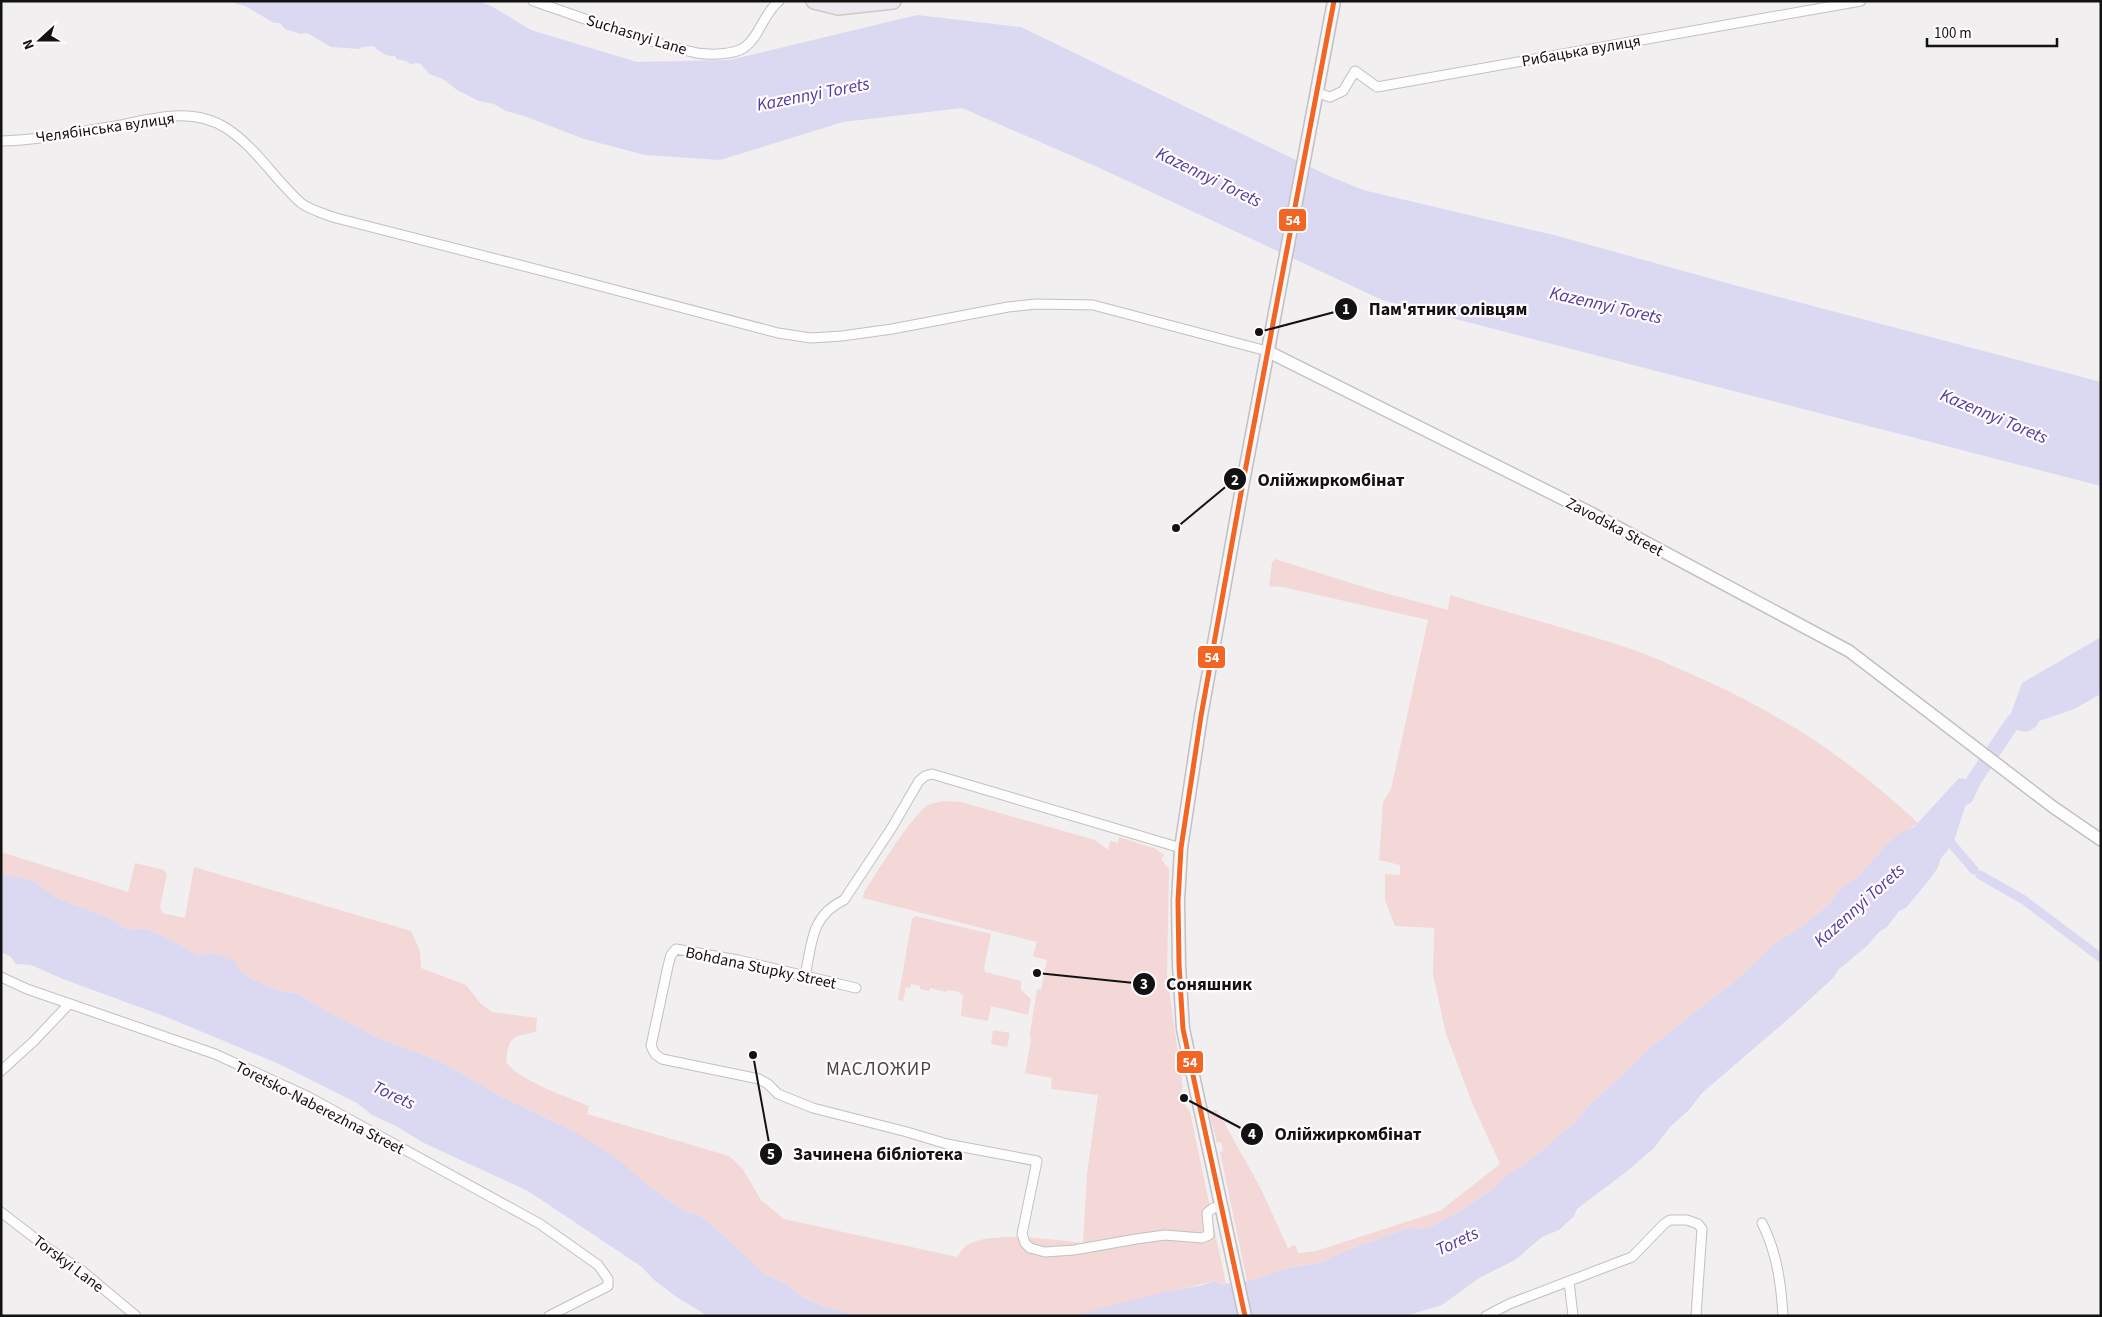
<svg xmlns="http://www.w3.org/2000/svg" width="2102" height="1317" font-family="'Source Sans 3',sans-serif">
<rect width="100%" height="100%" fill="#f1eff0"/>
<g fill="#f4d7d7">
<path d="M 1275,559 L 1370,589 L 1448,610 L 1450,595 C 1509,613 1569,629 1628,648 C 1647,654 1666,663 1684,671 C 1772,708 1848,757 1918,823 L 1885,846 L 1856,879 L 1843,886 L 1829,904 L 1804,925 L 1774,944 L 1735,981 L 1652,1046 L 1589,1106 L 1575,1122 L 1527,1163 L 1510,1173 L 1491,1190 L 1459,1212 L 1426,1229 L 1410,1228 L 1347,1250 L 1320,1263 L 1288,1268 L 1255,1281 L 1247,1281 L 1220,1152 L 1223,1151 L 1221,1142 L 1217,1143 L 1209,1111 L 1217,1110 L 1260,1187 L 1288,1248 L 1295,1245 L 1298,1253 L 1316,1251 L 1440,1211 L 1500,1164 L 1473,1105 L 1446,1034 L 1433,974 L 1434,928 L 1395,926 L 1385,900 L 1385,874 L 1400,875 L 1400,865 L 1379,860 L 1383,802 L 1391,789 L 1428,620 L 1283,587 L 1269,586 L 1272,563 Z"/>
<path d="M 943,801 L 961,802 L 1095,840 L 1108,850 L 1110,841 L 1118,843 L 1119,837 L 1156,849 L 1164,855 L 1161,859 L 1169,869 L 1167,975 L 1183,1088 L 1180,1094 L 1182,1104 L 1184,1103 L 1190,1112 L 1226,1284 L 1214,1281 L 1073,1316 L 860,1316 L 822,1306 L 800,1295 L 788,1285 L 765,1274 L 721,1233 L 700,1216 L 687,1212 L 674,1204 L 573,1131 L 502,1097 L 441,1062 L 378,1038 L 323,1009 L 297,993 L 279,991 L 252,979 L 242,972 L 233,961 L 214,953 L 199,956 L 171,940 L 144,928 L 128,930 L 109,918 L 54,897 L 35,881 L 1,874 L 1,852 L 128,892 L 135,863 L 164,870 L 167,874 L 160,907 L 162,913 L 185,918 L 194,867 L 411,931 L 420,951 L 421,968 L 466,985 L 481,1004 L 492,1012 L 537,1018 L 536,1031 C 530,1034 527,1034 521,1035 C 508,1037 507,1052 506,1062 C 521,1082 566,1096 589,1106 L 587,1114 L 729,1156 L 742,1168 L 761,1200 L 784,1219 L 957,1257 C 960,1253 963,1248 967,1245 C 992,1230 1055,1240 1083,1243 L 1087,1174 L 1098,1095 L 1051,1089 L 1052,1078 L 1025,1073 L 1031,1041 L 1030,1033 L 1037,989 L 1041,990 L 1047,960 L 1033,956 L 1037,942 L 863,898 L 864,892 C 877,873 911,816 928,805 C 932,803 939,802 943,801 Z"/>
<polygon points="915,916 991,934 984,968 985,972 1021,981 1021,990 1031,999 1028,1015 991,1006 988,1021 961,1016 963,995 960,994 960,992 947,990 946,992 930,988 929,991 920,989 920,986 911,984 910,988 906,987 903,1001 898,1000 912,919"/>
<polygon points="993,1030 1010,1033 1007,1047 991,1044"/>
</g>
<g fill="#dbd9f1">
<path d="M 228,1 L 479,1 L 493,7 L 531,30 L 637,62 L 730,60 L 917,15 L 1021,27 L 1327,175 L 1363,190 L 1554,235 L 1734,285 L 2101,382 L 2101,486 L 1382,300 L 1102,169 L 962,108 L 843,122 L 720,160 L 645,155 L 584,139 L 524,116 L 506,111 L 494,104 L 479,101 L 457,90 L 443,79 L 429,74 L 421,64 L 416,63 L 410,64 L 406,61 L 397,59 L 395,56 C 387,57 379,52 374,46 L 362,47 L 360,49 L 331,47 L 307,33 L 300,34 L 285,29 L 280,23 L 274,23 L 245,6 Z"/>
<polygon points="2101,637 2101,694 2074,709 2016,729 2010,716 2022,683"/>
<polygon points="1959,778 1974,780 1953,844 1941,858 1938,867 1933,875 1906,908 1899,911 1887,927 1879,932 1867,946 1838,970 1834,977 1794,1014 1702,1093 1690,1109 1670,1127 1654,1148 1626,1172 1577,1209 1574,1216 1559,1230 1542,1237 1515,1260 1479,1278 1442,1305 1405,1316 1073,1316 1151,1295 1203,1285 1214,1281 1223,1284 1255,1280 1288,1268 1320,1263 1347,1250 1410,1228 1426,1229 1459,1212 1491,1190 1510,1173 1527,1163 1575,1122 1589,1106 1652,1046 1735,981 1774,944 1804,925 1829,904 1843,886 1856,879 1885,846 1899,834 1914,827"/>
<polygon points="1,874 35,881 54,897 109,918 128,930 144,928 171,940 199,956 214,953 234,961 242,972 252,979 279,991 297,993 323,1009 378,1038 441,1062 502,1097 573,1131 615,1157 649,1186 674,1204 687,1212 700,1216 721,1233 765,1274 788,1285 801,1296 822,1306 860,1316 708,1316 675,1296 653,1279 642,1267 528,1191 424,1143 396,1126 372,1115 357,1103 279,1064 169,1018 63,979 31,965 16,964 11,957 1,952"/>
</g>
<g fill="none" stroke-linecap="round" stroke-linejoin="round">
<g stroke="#dbd9f1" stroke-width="9">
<polyline points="1945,836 1974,870"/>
<polyline points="1980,875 2024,900 2101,958"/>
</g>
<polyline stroke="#dbd9f1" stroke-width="15" points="1966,797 1974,780 2013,722 2026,724 2031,721"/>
<defs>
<g id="minor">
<path d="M 533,1 C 587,19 641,41 697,53 C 711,55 734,55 745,47 C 760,36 763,14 779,1"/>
<polyline points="1318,93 1330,97 1343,91 1355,71 1377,87 1861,1"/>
<path d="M 1,141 C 39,140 77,132 115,126 C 152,119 191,106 226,128 C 256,147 275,180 301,203 C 310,210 325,214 336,218 L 547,272 L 778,333 L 811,338 L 842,336 L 892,329 L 1008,307 L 1036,304 L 1093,305 L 1267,351"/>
<path d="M 805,976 C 812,944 810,916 844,900 L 891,829 L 919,781 L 925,776 L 932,774 L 1181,848"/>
<polyline points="1,977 27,989 215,1054 307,1096 540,1224 598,1265 608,1279 608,1286 549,1316"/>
<polyline points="856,988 738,960 676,949 671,955 668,966 651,1046 655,1054 662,1059 759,1079 768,1084 778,1094 813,1108 907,1132 947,1144 1037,1161 1022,1234 1025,1243 1030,1248 1045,1252 1074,1250 1136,1239 1165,1235 1202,1238 1209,1235 1207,1213 1213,1208 1222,1207"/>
<polyline points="1,1071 34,1041 69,1004"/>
<polyline points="1,1212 49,1249 81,1270 136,1316"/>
<path d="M 1762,1223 C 1777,1253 1781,1283 1783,1316"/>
<polyline points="1569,1281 1573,1316"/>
<polyline points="1486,1316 1509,1304 1632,1257 1664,1224 1670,1220 1687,1220 1698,1224 1702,1229 1696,1316"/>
</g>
<polyline id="tertiary" points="1267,351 1593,514 1849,651 2053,807 2101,840"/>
<polyline id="secondary" points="1245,1316 1183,1029 1179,965 1178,901 1181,848 1201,716 1243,482 1334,1"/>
<polyline id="primary" points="814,1 838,7 893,1"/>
</defs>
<use href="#minor" stroke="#c2c0c1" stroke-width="11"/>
<use href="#tertiary" stroke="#c2c0c1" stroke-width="14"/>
<use href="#secondary" stroke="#c2c0c1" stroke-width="15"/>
<use href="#primary" stroke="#cbcaca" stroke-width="18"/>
<use href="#minor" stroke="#fdfdfd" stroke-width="9"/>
<use href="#tertiary" stroke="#fdfdfd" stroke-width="11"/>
<use href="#secondary" stroke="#f4f2f6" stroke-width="12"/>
<use href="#primary" stroke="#ede7f0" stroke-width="15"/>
<defs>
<polyline id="bus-1" points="1245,1316 1183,1029 1179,965 1178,901 1181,848 1201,716 1243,482 1334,1"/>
</defs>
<use href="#bus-1" stroke="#fffbfe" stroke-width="9"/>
<use href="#bus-1" stroke="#f26522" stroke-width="5"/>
</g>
<g text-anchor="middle" stroke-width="4.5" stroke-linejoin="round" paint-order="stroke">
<g font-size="16" fill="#131213" stroke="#fffbfe">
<text transform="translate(637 34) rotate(17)" y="6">Suchasnyi Lane</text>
<text transform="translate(1581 50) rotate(-10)" y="6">Рибацька вулиця</text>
<text transform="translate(105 127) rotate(-8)" y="6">Челябінська вулиця</text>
<text transform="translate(1615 526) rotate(28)" y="6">Zavodska Street</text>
<text transform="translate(761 967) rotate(12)" y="6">Bohdana Stupky Street</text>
<text transform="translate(320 1107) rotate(27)" y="6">Toretsko-Naberezhna Street</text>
<text transform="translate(69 1263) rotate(37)" y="6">Torskyi Lane</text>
</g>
<g font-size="18" font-style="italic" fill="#4e3d9d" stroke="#fffbfe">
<text transform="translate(813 94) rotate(-11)" y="6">Kazennyi Torets</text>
<text transform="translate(1209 177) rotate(26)" y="6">Kazennyi Torets</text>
<text transform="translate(1606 305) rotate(13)" y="6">Kazennyi Torets</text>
<text transform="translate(1994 416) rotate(23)" y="6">Kazennyi Torets</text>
<text transform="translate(1859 905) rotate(-42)" y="6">Kazennyi Torets</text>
<text transform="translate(394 1095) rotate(25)" y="6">Torets</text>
<text transform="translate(1457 1241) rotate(-25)" y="6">Torets</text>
</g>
<g font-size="19" letter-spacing="1" fill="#4a4649" stroke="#fffbfe">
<text x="879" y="1075">МАСЛОЖИР</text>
</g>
</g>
<path fill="none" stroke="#131213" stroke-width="2" d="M1259 332L1346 309M1176 528L1235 479M1037 973L1144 984M1184 1098L1252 1134M753 1055L771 1154"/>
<g fill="#131213" stroke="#fffbfe" stroke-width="2">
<circle cx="1259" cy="332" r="5"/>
<circle cx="1176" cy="528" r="5"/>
<circle cx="1037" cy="973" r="5"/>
<circle cx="1184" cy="1098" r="5"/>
<circle cx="753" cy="1055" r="5"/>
<circle cx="1346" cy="309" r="12"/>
<circle cx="1235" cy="479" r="12"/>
<circle cx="1144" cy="984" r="12"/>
<circle cx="1252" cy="1134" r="12"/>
<circle cx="771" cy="1154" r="12"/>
</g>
<g font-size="15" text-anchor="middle" font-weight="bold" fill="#fff">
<text x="1346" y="314">1</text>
<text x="1235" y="485">2</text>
<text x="1144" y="989">3</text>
<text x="1252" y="1139">4</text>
<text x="771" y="1159">5</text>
</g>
<g font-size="18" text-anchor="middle" font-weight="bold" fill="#131213" stroke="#fffbfe" stroke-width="4.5" stroke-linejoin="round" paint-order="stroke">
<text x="1448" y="315">Пам'ятник олівцям</text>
<text x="1331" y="486">Олійжиркомбiнат</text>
<text x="1209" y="990">Соняшник</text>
<text x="1348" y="1140">Олійжиркомбінат</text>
<text x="878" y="1160">Зачинена бібліотека</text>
</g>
<g stroke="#fffbfe" stroke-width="2">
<rect x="1278" y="208" width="29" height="24" rx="5" fill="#f26522"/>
<rect x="1197" y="645" width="29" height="24" rx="5" fill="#f26522"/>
<rect x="1176" y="1050" width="28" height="24" rx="5" fill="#f26522"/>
</g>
<g font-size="14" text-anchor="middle" font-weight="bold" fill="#fff">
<text x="1293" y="225">54</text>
<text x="1212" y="662">54</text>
<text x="1190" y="1067">54</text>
</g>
<rect width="2102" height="1317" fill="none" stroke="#131213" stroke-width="5"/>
<g transform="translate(40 40) rotate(249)" stroke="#fffbfe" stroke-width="4" paint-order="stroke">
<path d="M0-4L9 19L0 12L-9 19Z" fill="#131213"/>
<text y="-8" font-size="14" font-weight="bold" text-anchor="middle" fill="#131213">N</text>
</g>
<path d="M1927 38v8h130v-8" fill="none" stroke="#131213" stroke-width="2.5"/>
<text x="1934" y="38" font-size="15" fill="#131213" stroke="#fffbfe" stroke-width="4" paint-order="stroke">100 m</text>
</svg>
